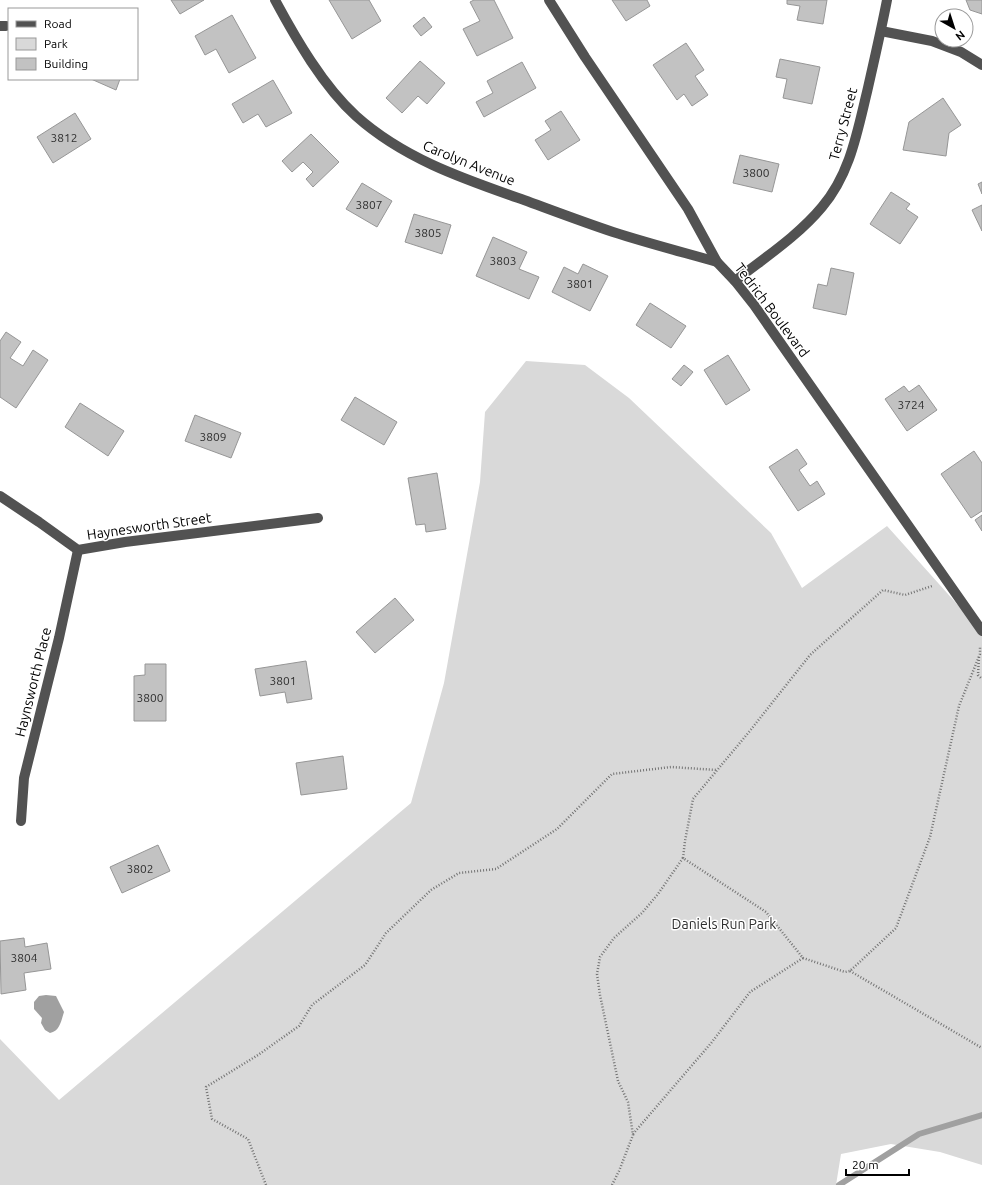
<svg xmlns="http://www.w3.org/2000/svg" width="982" height="1185" font-family="Ubuntu,sans-serif">
<rect width="100%" height="100%" fill="#fff"/>
<polygon fill="#d9d9d9" points="526,361 585,365 629,398 771,533 802,588 887,526 982,632 982,1165 940,1152 891,1144 841,1154 836,1185 0,1185 0,1039 59,1100 411,803 444,683 480,482 485,412"/>
<path fill="#a0a0a0" d="M 46,995 L 56,996 L 64,1012 C 61,1021 60,1031 50,1033 L 45,1030 L 41,1023 L 42,1018 L 34,1009 L 34,1002 L 39,996 Z"/>
<g fill="none" stroke-linecap="round" stroke-linejoin="round">
<polyline stroke="#a0a0a0" stroke-width="6" points="839,1185 919,1134 982,1115"/>
</g>
<g fill="#c2c2c2" stroke="#969696">
<polygon points="171,0 204,0 180,14"/>
<polygon points="329,0 369,0 381,21 352,39"/>
<polygon points="474,0 494,0 513,38 477,56 463,29 480,21 470,2"/>
<polygon points="612,0 647,0 650,6 626,21"/>
<polygon points="787,0 827,0 823,24 797,20 800,6 787,4"/>
<polygon points="966,0 982,0 982,14 970,10"/>
<polygon points="232,15 256,58 229,73 216,49 205,55 195,36"/>
<polygon points="424,17 432,27 421,36 413,26"/>
<polygon points="686,43 704,70 695,76 708,95 692,106 684,94 677,100 653,65"/>
<polygon points="780,59 820,67 812,104 783,98 787,79 776,77"/>
<polygon points="420,61 445,83 427,104 418,96 402,113 386,98"/>
<polygon points="522,62 536,88 484,117 476,102 493,93 487,81"/>
<polygon points="91,79 120,79 116,90"/>
<polygon points="273,80 292,113 266,127 258,114 243,123 232,104"/>
<polygon points="943,98 961,125 949,133 946,156 903,150 909,122"/>
<polygon points="561,111 580,140 548,160 535,140 551,130 545,121"/>
<polygon points="75,113 91,139 53,163 37,137"/>
<polygon points="311,134 339,162 313,187 306,179 313,172 303,162 292,172 282,161"/>
<polygon points="740,155 779,164 772,192 733,183"/>
<polygon points="982,182 982,194 978,184"/>
<polygon points="362,183 392,201 377,227 346,209"/>
<polygon points="891,192 910,204 906,209 918,217 900,244 870,224"/>
<polygon points="982,205 982,231 972,210"/>
<polygon points="414,214 451,225 442,254 405,242"/>
<polygon points="493,237 527,252 519,269 539,277 529,299 476,276"/>
<polygon points="583,264 608,276 590,311 552,292 564,267 578,274"/>
<polygon points="831,268 854,273 846,315 813,308 818,284 827,286"/>
<polygon points="650,303 686,326 671,348 636,325"/>
<polygon points="6,332 21,342 10,358 23,366 33,350 48,360 16,408 0,397 0,341"/>
<polygon points="728,355 750,390 726,405 704,370"/>
<polygon points="684,365 693,372 681,386 672,379"/>
<polygon points="919,385 937,410 907,431 885,399 904,386 909,392"/>
<polygon points="355,397 397,422 384,445 341,420"/>
<polygon points="80,403 124,431 108,456 65,427"/>
<polygon points="195,415 241,433 231,458 185,441"/>
<polygon points="797,449 807,464 799,470 810,486 817,481 825,494 798,511 769,467"/>
<polygon points="974,451 982,463 982,511 971,518 941,474"/>
<polygon points="437,473 446,529 426,532 425,524 416,525 408,478"/>
<polygon points="982,515 982,531 975,520"/>
<polygon points="395,598 414,620 375,653 356,632"/>
<polygon points="306,661 312,699 287,703 285,692 260,696 255,669"/>
<polygon points="145,664 166,664 166,721 134,721 134,676 145,675"/>
<polygon points="343,756 347,789 301,795 296,763"/>
<polygon points="158,845 170,871 122,893 110,867"/>
<polygon points="24,938 25,947 47,943 51,969 24,973 26,990 1,994 0,941"/>
</g>
<g fill="none" stroke-linecap="round" stroke-linejoin="round">
<g stroke="#747474" stroke-width="2.5" stroke-dasharray="1 2" stroke-linecap="butt">
<polyline points="979,657 978,675 982,679"/>
<polyline points="683,858 685,841 693,799 749,732 810,655 883,590 905,595 932,586"/>
<polyline points="850,971 982,1048"/>
<polyline points="633,1134 712,1042 750,992 803,958"/>
<polyline points="266,1185 248,1139 212,1119 206,1087 258,1055 299,1026 312,1005 365,965 386,933 431,890 459,873 496,869 557,829 612,774 671,767 717,770"/>
<polyline points="612,1185 619,1171 633,1135 628,1102 618,1081 600,995 597,974 600,957 614,938 642,913 658,894 683,858 766,912 803,958 845,972 850,971 896,928 930,837 959,706 980,654 980,647"/>
</g>
<g stroke="#525252" stroke-width="10">
<path d="M 275,0 C 296,39 323,86 356,116 C 404,159 464,179 524,200 C 554,211 583,222 613,232 C 647,243 682,252 717,262"/>
<polyline points="549,0 585,57 688,209 717,262 735,281 754,305 982,631"/>
<polyline points="0,26 6,26"/>
<polyline points="881,31 932,41 961,52 982,65"/>
<path d="M 735,281 C 764,258 798,236 822,207 C 850,174 857,133 867,92 C 874,61 881,31 887,0"/>
<polyline points="0,496 39,522 78,550 125,542 318,518"/>
<polyline points="21,821 24,778 59,638 78,550"/>
</g>
</g>
<g text-anchor="middle" stroke-width="3" stroke-linejoin="round" paint-order="stroke">
<g font-size="12" fill="#303030">
<text x="64" y="142">3812</text>
<text x="756" y="177">3800</text>
<text x="369" y="209">3807</text>
<text x="428" y="237">3805</text>
<text x="503" y="265">3803</text>
<text x="580" y="288">3801</text>
<text x="911" y="409">3724</text>
<text x="213" y="441">3809</text>
<text x="283" y="685">3801</text>
<text x="150" y="702">3800</text>
<text x="140" y="873">3802</text>
<text x="24" y="962">3804</text>
</g>
<g font-size="14" fill="#000" stroke="#fff">
<text transform="translate(843 124) rotate(-75)" y="5">Terry Street</text>
<text transform="translate(469 163) rotate(22)" y="5">Carolyn Avenue</text>
<text transform="translate(772 310) rotate(53)" y="5">Tedrich Boulevard</text>
<text transform="translate(149 526) rotate(-8)" y="5">Haynesworth Street</text>
<text transform="translate(33 682) rotate(-76)" y="5">Haynsworth Place</text>
</g>
<g font-size="14" fill="#303030" stroke="#fff">
<text x="724" y="929">Daniels Run Park</text>
</g>
</g>
<rect x="8" y="8" width="130" height="72" fill="#ffffff" stroke="#999999"/>
<rect x="16" y="21" width="20" height="6" fill="#525252" stroke="#999999"/>
<text x="44" y="28" font-size="12" fill="#000000">Road</text>
<rect x="16" y="38" width="20" height="12" fill="#d9d9d9" stroke="#999999"/>
<text x="44" y="48" font-size="12" fill="#000000">Park</text>
<rect x="16" y="58" width="20" height="12" fill="#c2c2c2" stroke="#999999"/>
<text x="44" y="68" font-size="12" fill="#000000">Building</text>
<g transform="translate(954 28) rotate(141)"><circle r="19" fill="#ffffff" stroke="#999999"/>
<path d="M0-3L7 15L0 10L-7 15Z" fill="#000000"/>
<text y="-6" font-size="11" font-weight="bold" text-anchor="middle" fill="#000000">N</text>
</g>
<path d="M846 1169v6h63v-6" fill="none" stroke="#000000" stroke-width="2"/>
<text x="852" y="1169" font-size="12" fill="#000000" stroke="#ffffff" stroke-width="3" paint-order="stroke">20 m</text>
</svg>
